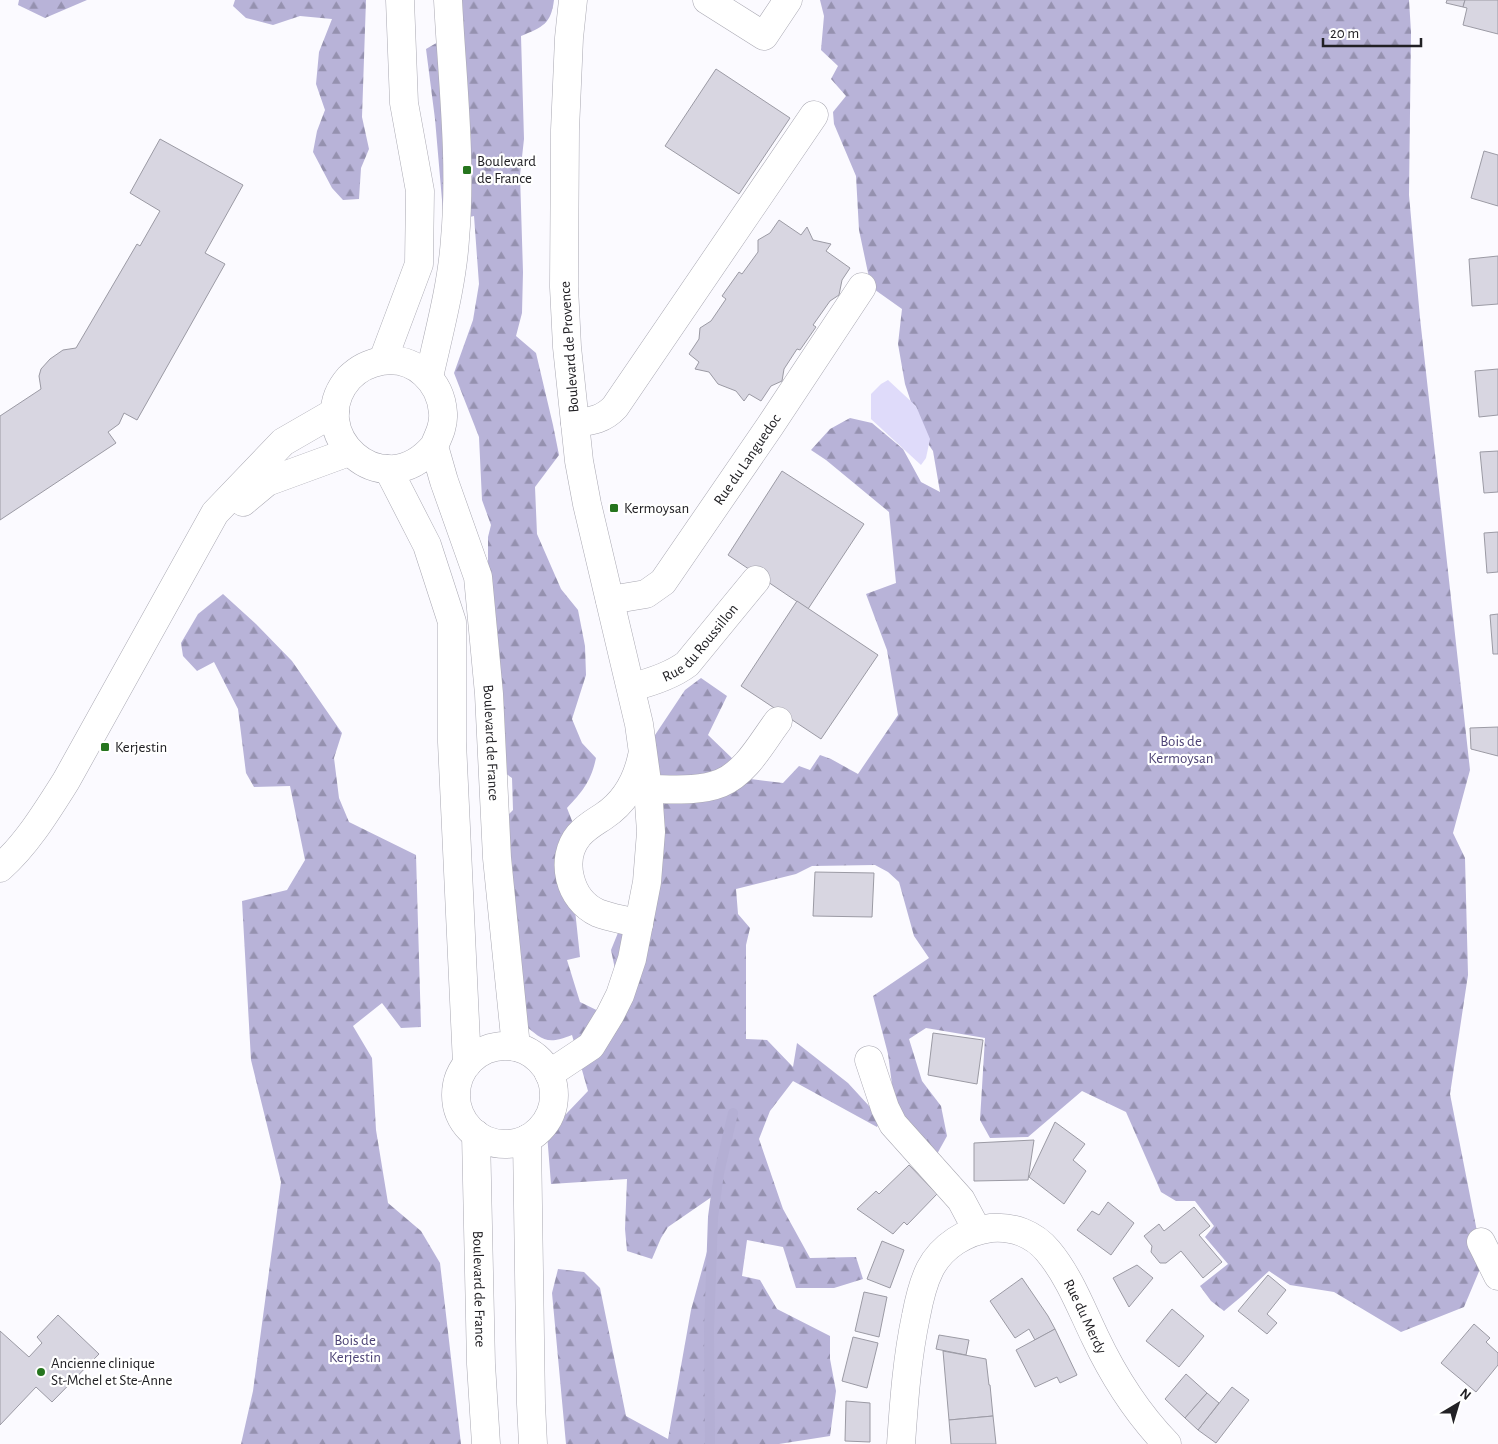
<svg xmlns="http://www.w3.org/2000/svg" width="1498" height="1444" font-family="'Alegreya Sans',sans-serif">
<defs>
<pattern id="forest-firs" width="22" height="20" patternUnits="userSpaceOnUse" patternTransform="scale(1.25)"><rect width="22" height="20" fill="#b8b3d8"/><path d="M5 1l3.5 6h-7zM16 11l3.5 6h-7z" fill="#9591af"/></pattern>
</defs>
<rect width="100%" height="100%" fill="#fbfaff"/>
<g fill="url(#forest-firs)">
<polygon points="19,0 87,0 45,18 18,5"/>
<polygon points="235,0 366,0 362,117 369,149 361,168 359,199 343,200 332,188 313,152 317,131 325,110 316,84 319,52 332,19 300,16 273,25 246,18 233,6"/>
<path d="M 454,0 L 554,0 C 551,24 543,27 521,36 L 524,139 L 520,175 L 523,272 L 522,313 L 516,336 L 536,353 L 553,425 L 559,455 L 535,487 L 537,534 L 561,589 L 578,610 L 585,646 L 586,675 L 572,719 L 582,743 L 596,758 C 591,781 583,791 567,808 L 578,836 L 555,854 L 562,891 L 575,910 L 580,957 L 567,960 L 580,1002 L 617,1020 L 619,988 L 611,950 L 626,913 L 641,890 L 650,818 L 655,735 L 685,690 L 701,678 L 727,696 L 708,735 L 735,761 L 743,778 L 783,783 L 799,766 L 810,770 L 820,755 L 831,759 L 858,774 L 898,715 L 887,650 L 866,594 L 896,583 L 889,512 L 826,460 L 811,450 L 830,429 L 850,418 L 872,423 L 903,449 L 921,482 L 940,492 L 933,451 L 922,435 L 905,384 L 898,344 L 902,309 L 871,287 L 859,230 L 856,176 L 834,124 L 833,112 L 846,96 L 831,79 L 838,66 L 821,50 L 824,16 L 820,0 L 1409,0 L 1411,32 L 1409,195 L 1420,318 L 1470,770 L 1453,833 L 1465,858 L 1468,975 L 1450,1094 L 1483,1262 L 1464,1307 L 1401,1332 L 1334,1292 L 1290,1285 L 1269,1271 L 1242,1296 L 1224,1311 L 1211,1301 L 1200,1286 L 1228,1264 L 1205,1237 L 1214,1226 L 1195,1201 L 1176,1201 L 1161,1192 L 1126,1112 L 1082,1091 L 1028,1137 L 990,1138 L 980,1120 L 985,1038 L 926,1028 L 909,1039 L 922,1081 L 941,1106 L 947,1136 L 937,1154 L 896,1115 L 888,1054 L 873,996 L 929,958 L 914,936 L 899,882 L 888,872 L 875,865 L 812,866 L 796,874 L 736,889 L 738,914 L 750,928 L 746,945 L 746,1039 L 767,1040 L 793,1067 L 797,1043 L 848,1083 L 881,1119 L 877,1127 L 793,1081 L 770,1111 L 759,1139 L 783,1209 L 810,1258 L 856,1257 L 863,1279 L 834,1288 L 796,1288 L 783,1247 L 747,1240 L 742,1276 L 760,1280 L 777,1309 L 830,1336 L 830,1359 L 836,1391 L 830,1436 L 779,1444 L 566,1444 L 552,1293 L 558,1269 L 584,1272 L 600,1288 L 626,1416 L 668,1439 L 691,1310 L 708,1248 L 713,1196 L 668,1227 L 661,1238 L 652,1259 L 627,1251 L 625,1229 L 627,1179 L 551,1184 L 547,1134 L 588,1091 L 572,1035 C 545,1046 542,1039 521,1022 L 503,820 L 513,810 L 512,778 L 498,768 L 488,583 L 488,537 L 491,525 L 482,500 L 479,437 L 454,373 L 473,320 L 479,284 L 474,216 L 444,223 L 435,119 L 426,49 L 457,31 Z"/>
<polygon points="223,594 256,624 292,661 342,733 334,758 339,798 349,822 416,855 421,1027 401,1028 382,1003 353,1026 372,1058 376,1130 388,1203 421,1231 440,1263 461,1444 241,1444 253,1391 281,1182 251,1060 242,901 287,890 305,860 290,786 254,787 246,773 238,709 214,662 197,671 183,656 181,643 198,614"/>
</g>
<polygon fill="#dfdbfa" points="888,380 916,406 930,439 926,458 921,465 871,419 871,394 881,384"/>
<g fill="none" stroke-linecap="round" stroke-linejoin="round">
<polyline stroke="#b4afd4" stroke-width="10" points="710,1444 709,1330 713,1217 719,1173 733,1113"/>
</g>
<g fill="#d8d6e1" stroke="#9b9aa4">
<polygon points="1447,0 1465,0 1463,7 1446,3"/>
<polygon points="1465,0 1498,0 1498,34 1463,25 1467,8 1463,7"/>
<polygon points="716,69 790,118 739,194 665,146"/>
<polygon points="160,139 243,185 205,253 225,264 137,420 124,413 119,424 108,432 116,443 0,520 0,416 41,389 39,376 41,369 50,359 63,350 76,348 137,244 140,246 160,211 130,193"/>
<polygon points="1484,151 1498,155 1498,206 1471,198"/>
<polygon points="779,220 801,235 807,227 813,240 831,244 826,251 850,268 842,280 839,295 830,301 813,325 816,327 800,350 797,349 784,369 782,381 771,386 761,401 749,394 744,401 736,391 718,384 709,372 695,369 699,362 689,354 699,339 700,328 711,321 726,299 722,296 739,272 742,274 758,252 758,240 770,233"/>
<polygon points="1498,256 1498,304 1472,306 1469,259"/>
<polygon points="1498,369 1498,415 1479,417 1475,371"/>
<polygon points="1498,451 1498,492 1484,493 1480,452"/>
<polygon points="782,471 864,524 808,609 728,555"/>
<polygon points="1498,532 1498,572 1487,573 1484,533"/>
<polygon points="797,601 878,655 821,739 741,686"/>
<polygon points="1498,614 1498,654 1493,654 1490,615"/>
<polygon points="1498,727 1498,756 1471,749 1470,728"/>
<polygon points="815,872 874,873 872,917 813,916"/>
<polygon points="933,1033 983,1040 977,1084 928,1075"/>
<polygon points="1055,1122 1085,1144 1073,1160 1086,1171 1064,1204 1029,1177"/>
<polygon points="1034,1140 1028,1180 974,1181 974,1143"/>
<polygon points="909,1165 937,1194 907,1225 904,1222 893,1234 857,1209 876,1191 879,1194"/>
<polygon points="1108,1202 1134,1223 1111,1255 1077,1230 1092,1211 1099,1215"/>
<polygon points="1194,1207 1210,1226 1199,1235 1222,1262 1203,1278 1181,1251 1166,1263 1160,1263 1151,1252 1152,1246 1144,1236 1159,1224 1164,1231"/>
<polygon points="882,1241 904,1250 890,1288 867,1279"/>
<polygon points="1137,1265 1153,1278 1129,1307 1113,1278"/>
<polygon points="1268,1275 1286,1290 1267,1314 1277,1323 1267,1334 1238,1311"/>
<polygon points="1022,1278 1048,1316 1055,1329 1035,1340 1029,1329 1015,1338 990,1301"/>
<polygon points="864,1292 887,1297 879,1337 855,1331"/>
<polygon points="1172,1309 1204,1336 1179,1367 1146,1341"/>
<polygon points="58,1315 99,1354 52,1402 36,1387 0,1425 0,1331 29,1357 42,1343 37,1337"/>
<polygon points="1474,1324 1490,1338 1486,1342 1498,1353 1498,1365 1476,1392 1441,1363"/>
<polygon points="1055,1329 1077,1375 1060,1383 1057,1377 1035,1387 1016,1350"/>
<polygon points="939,1335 969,1340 966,1355 936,1349"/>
<polygon points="853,1337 878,1343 867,1388 842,1381"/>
<polygon points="943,1351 986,1359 989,1385 990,1385 993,1416 949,1420"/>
<polygon points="1186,1374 1207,1393 1185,1418 1165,1399"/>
<polygon points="1232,1387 1249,1400 1216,1443 1198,1430"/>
<polygon points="1207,1393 1219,1403 1198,1430 1185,1418"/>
<polygon points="846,1401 870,1403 870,1442 845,1441"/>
<polygon points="993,1416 996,1444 951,1444 949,1420"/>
</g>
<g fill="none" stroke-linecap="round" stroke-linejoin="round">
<defs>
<g id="minor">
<polyline points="707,0 764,36 788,0"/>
<path d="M 575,423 C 591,421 603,420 615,407 L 814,115"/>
<polyline points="243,502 267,482 349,452"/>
<path id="s1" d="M 610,600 L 646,594 L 663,582 L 770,426 L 862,287"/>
<path id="s2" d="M 632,687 C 652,682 671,676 687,664 L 756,580"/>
<path d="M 648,789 C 671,789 699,792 721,783 C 747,772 762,742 778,721"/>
<path d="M 0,868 C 27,844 47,811 66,781 L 215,513 L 283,442 L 335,412"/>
<path d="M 639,924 C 626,920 611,918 598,913 C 569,900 559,859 579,835 C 587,826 595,822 604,816 C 625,802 637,780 642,756"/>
<polyline points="869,1060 885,1108 893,1124 961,1200 977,1230"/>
<polyline points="549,1074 591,1046 610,1015 620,995 632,959 647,882 651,832 648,789 639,724 587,504 579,461 567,347 564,287 565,130 569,38 573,0"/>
<polyline points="1481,1242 1498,1276"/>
<path id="s3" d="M 901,1444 C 904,1401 907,1358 916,1316 C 919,1300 923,1283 930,1269 C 942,1246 966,1231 991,1228 C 1013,1226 1034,1234 1048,1251 C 1069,1276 1081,1308 1095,1337 C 1114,1377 1136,1412 1167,1444"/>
</g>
<g id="major">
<polyline points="383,360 419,264 420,191 404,103 400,0"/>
<path d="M 429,377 C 439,332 452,285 455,239 C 462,160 452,79 448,0"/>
<path id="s4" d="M 434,446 C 382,508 302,432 349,378 C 358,369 369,363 382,361 C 415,356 441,382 443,413 C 444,425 439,435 434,446 L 444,481 L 478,577 L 489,694 L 497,858 L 516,1047"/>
<polyline points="388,469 427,545 452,622 452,742 467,1064"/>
<circle cx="505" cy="1095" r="49"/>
<path id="s5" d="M 476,1134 L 481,1364 L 486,1444"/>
<polyline points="527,1139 531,1404 533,1444"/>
</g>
</defs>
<use href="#minor" stroke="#a9a8b2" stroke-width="29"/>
<use href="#major" stroke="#a9a8b2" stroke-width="29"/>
<use href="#minor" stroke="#fff" stroke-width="28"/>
<use href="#major" stroke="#fff" stroke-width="28"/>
</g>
<g fill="#26751e" stroke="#fff" stroke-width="2">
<rect x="462" y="165" width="10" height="10" rx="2.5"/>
<rect x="609" y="503" width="10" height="10" rx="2.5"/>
<rect x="100" y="742" width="10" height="10" rx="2.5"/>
<circle cx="41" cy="1372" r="5"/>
</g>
<g text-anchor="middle" stroke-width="4.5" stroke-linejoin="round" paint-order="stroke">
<g font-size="15" fill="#222125" stroke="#fff" text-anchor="start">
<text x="477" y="166">Boulevard<tspan x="477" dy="17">de France</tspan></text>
<text x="624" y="513">Kermoysan</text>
<text x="115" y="752">Kerjestin</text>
<text x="51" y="1368">Ancienne clinique<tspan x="51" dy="17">St-Mchel et Ste-Anne</tspan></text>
</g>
<g font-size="15" fill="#222125" stroke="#fff">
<text transform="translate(569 347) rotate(-94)" y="5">Boulevard de Provence</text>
<text dy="5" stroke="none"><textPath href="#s1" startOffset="206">Rue du Languedoc</textPath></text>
<text dy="5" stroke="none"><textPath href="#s2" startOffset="84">Rue du Roussillon</textPath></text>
<text dy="5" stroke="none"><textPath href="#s4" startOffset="644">Boulevard de France</textPath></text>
<text dy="5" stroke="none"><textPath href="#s5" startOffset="155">Boulevard de France</textPath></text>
<text dy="5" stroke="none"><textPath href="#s3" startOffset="394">Rue du Merdy</textPath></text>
</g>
<g font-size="15" fill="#4d4375" stroke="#fff">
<text x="1181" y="746">Bois de<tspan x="1181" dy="17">Kermoysan</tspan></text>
<text x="355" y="1345">Bois de<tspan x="355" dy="17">Kerjestin</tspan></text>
</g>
</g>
<g transform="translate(1458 1404) rotate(38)" stroke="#ffffff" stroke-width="4" paint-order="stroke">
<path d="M0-4L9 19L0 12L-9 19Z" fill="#222125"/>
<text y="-8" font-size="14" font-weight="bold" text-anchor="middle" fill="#222125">N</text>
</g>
<path d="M1323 38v8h98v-8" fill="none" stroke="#222125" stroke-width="2.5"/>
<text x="1330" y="38" font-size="15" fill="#222125" stroke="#ffffff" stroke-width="4" paint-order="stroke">20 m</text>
</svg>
